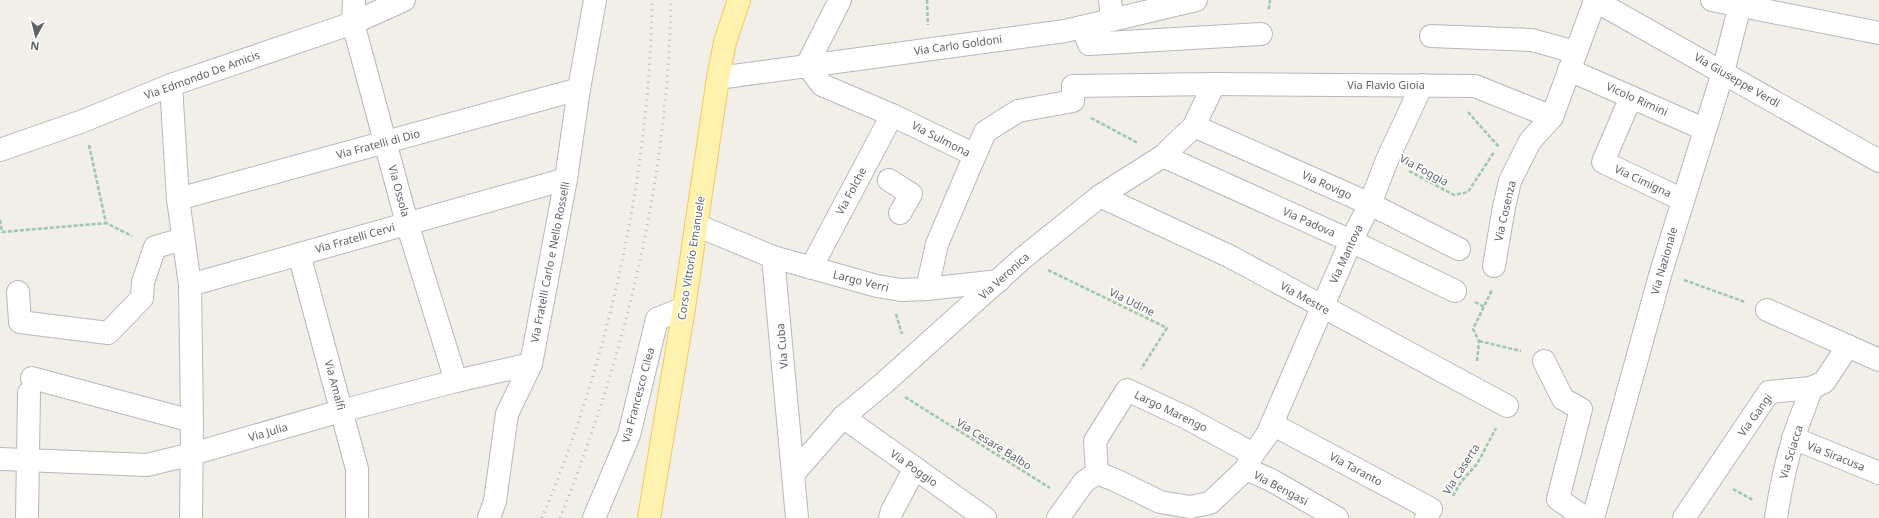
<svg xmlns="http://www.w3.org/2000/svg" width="1879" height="518" font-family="'Noto Sans',sans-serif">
<rect width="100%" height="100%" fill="#f1efe8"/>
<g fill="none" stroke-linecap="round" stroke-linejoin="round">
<defs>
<g id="minor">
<polyline points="354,0 353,23 407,223 456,381"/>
<polyline points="840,0 807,65 822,85 892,115 975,155 937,244 927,289"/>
<polyline points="1110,0 1112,20"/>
<polyline points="1594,0 1879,161"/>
<polyline points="1712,0 1879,33"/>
<polyline points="1082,27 1089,44 1261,34"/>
<polyline points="1431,36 1532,40 1575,52"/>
<polyline points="1569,70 1704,129"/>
<polyline points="718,78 1065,31 1196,0"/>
<polyline points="171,85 178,199 190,285 192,421 191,518"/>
<polyline points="1631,97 1603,162 1683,200"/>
<polyline points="1194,126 1370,204 1459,249"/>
<polyline points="0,150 83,121 171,85 353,23 404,0"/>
<polyline points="975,155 985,132 1018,111 1073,101 1073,86 1214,84 1475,86 1552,117"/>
<polyline points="1163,156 1351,241 1455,291"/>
<polyline points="889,180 911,194 900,213"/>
<polyline points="1100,196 1231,257 1507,406"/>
<polyline points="178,199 579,89"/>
<polyline points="696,225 773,257 797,518"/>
<polyline points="299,254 357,469 357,518"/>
<polyline points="773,257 877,286 901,290 927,289 999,281"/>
<polyline points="1494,266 1504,207 1510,181 1530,141 1552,117 1595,1"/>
<polyline points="811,268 892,115"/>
<polyline points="190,285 566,179"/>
<polyline points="18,292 20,322 108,333 142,298 143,282 155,247 183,239"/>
<polyline points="1767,310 1879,360"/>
<polyline points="1544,361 1563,399 1581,409 1558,499 1585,518"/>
<polyline points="32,378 192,421"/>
<polyline points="843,417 985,518"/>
<polyline points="1272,424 1431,509 1426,518"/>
<polyline points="1793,438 1879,473"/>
<polyline points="0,459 147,465 192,454 341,411 456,381 531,364"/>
<polyline points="1246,469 1271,480 1337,518"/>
<polyline points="794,473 843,417 884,383 1023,258 1100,196 1163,156 1194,126 1214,84"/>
<polyline points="1097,473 1095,441 1127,390 1187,418 1253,454"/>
<polyline points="27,518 29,393"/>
<polyline points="489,518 495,501 507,414 531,364 566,179 579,89 595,0"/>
<polyline points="594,518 629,435 657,319 684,308"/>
<polyline points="890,518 892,511 915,468"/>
<polyline points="1058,518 1084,482 1097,473 1115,480 1160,502 1190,507 1210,503 1246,469 1253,454 1267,435 1351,241 1370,204 1387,160 1422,85"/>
<polyline points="1593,518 1661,272 1723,72 1740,5"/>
<polyline points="1684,518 1769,392 1811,388 1824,382 1848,346"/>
<path d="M 1776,518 C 1780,491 1785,466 1793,440 C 1798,422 1806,406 1811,388"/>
</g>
<polyline id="major" points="649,518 684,308 718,78 725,42 739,0"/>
</defs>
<use href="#minor" stroke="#b5b8bc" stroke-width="24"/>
<use href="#major" stroke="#f2c960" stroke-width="24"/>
<g stroke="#9cc7a9" stroke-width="2.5" stroke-dasharray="4 2" stroke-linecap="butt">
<polyline points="927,0 928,25"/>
<polyline points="1268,9 1269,8 1270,0"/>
<polyline points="1468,112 1499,147"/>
<polyline points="1091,118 1138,143"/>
<polyline points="89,145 106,223 132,236"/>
<polyline points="1409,171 1454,195 1468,192 1494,152"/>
<polyline points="0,220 2,232 106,223"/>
<polyline points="1048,270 1167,328 1141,369"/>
<polyline points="1684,280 1745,302"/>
<polyline points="1475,302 1484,307"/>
<polyline points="896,314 902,334"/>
<polyline points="1479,341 1521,351"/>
<polyline points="1477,361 1479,341 1473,329 1492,290"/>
<polyline points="905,397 1050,488"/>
<polyline points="1733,489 1753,500"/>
<polyline points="1453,496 1461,482 1477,464 1496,428"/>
</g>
<use href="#minor" stroke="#fff" stroke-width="22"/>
<use href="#major" stroke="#fff2af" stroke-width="22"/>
<g stroke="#b6b7b8" stroke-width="3" stroke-dasharray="1 5" stroke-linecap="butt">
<path d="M 542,518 C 609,359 650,173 652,0"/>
<path d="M 560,518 C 626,354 668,178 671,0"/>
</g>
</g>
<g text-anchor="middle" stroke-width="3" stroke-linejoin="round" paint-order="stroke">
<g font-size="11" fill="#5f6368" stroke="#fff">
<text transform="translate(958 45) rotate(-8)" y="4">Via Carlo Goldoni</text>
<text transform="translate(202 75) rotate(-20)" y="4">Via Edmondo De Amicis</text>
<text transform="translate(1737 80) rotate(30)" y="4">Via Giuseppe Verdi</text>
<text x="1386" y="89">Via Flavio Gioia</text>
<text transform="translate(1637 99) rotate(24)" y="4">Vicolo Rimini</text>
<text transform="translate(941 139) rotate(27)" y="4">Via Sulmona</text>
<text transform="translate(378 144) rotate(-15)" y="4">Via Fratelli di Dio</text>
<text transform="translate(1424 170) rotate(28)" y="4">Via Foggia</text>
<text transform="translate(1643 181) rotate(25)" y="4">Via Cimigna</text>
<text transform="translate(1327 185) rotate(24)" y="4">Via Rovigo</text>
<text transform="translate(399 191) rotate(75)" y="4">Via Ossola</text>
<text transform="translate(851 191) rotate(-62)" y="4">Via Folche</text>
<text transform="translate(1505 211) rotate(-77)" y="4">Via Cosenza</text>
<text transform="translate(1309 222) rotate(24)" y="4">Via Padova</text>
<text transform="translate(355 238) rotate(-16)" y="4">Via Fratelli Cervi</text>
<text transform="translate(1346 254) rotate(-65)" y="4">Via Mantova</text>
<text transform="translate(691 258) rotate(-81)" y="4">Corso Vittorio Emanuele</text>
<text transform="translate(1664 261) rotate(-74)" y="4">Via Nazionale</text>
<text transform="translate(550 262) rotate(-79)" y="4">Via Fratelli Carlo e Nello Rosselli</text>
<text transform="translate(1004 276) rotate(-42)" y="4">Via Veronica</text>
<text transform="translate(861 281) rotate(14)" y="4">Largo Verri</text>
<text transform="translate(1305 298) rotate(29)" y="4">Via Mestre</text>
<text transform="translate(1132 302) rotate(26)" y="4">Via Udine</text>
<text transform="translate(782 346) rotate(-95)" y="4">Via Cuba</text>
<text transform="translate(335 385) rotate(75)" y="4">Via Amalfi</text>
<text transform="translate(638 395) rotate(-75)" y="4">Via Francesco Cilea</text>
<text transform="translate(1171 411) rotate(26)" y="4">Largo Marengo</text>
<text transform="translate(1755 415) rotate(-54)" y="4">Via Gangi</text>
<text transform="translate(268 432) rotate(-16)" y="4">Via Julia</text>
<text transform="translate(994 444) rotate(32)" y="4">Via Cesare Balbo</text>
<text transform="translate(1791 452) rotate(-73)" y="4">Via Sciacca</text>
<text transform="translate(1836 456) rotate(22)" y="4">Via Siracusa</text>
<text transform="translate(914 468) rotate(35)" y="4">Via Poggio</text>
<text transform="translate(1356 469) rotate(28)" y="4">Via Taranto</text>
<text transform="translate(1461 469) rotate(-57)" y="4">Via Caserta</text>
<text transform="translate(1281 488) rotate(28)" y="4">Via Bengasi</text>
</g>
</g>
<g transform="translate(36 36) rotate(187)" stroke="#ffffff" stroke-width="3" paint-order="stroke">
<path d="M0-3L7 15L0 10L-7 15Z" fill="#5f6368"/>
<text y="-6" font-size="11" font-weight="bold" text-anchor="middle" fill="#5f6368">N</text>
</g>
</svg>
